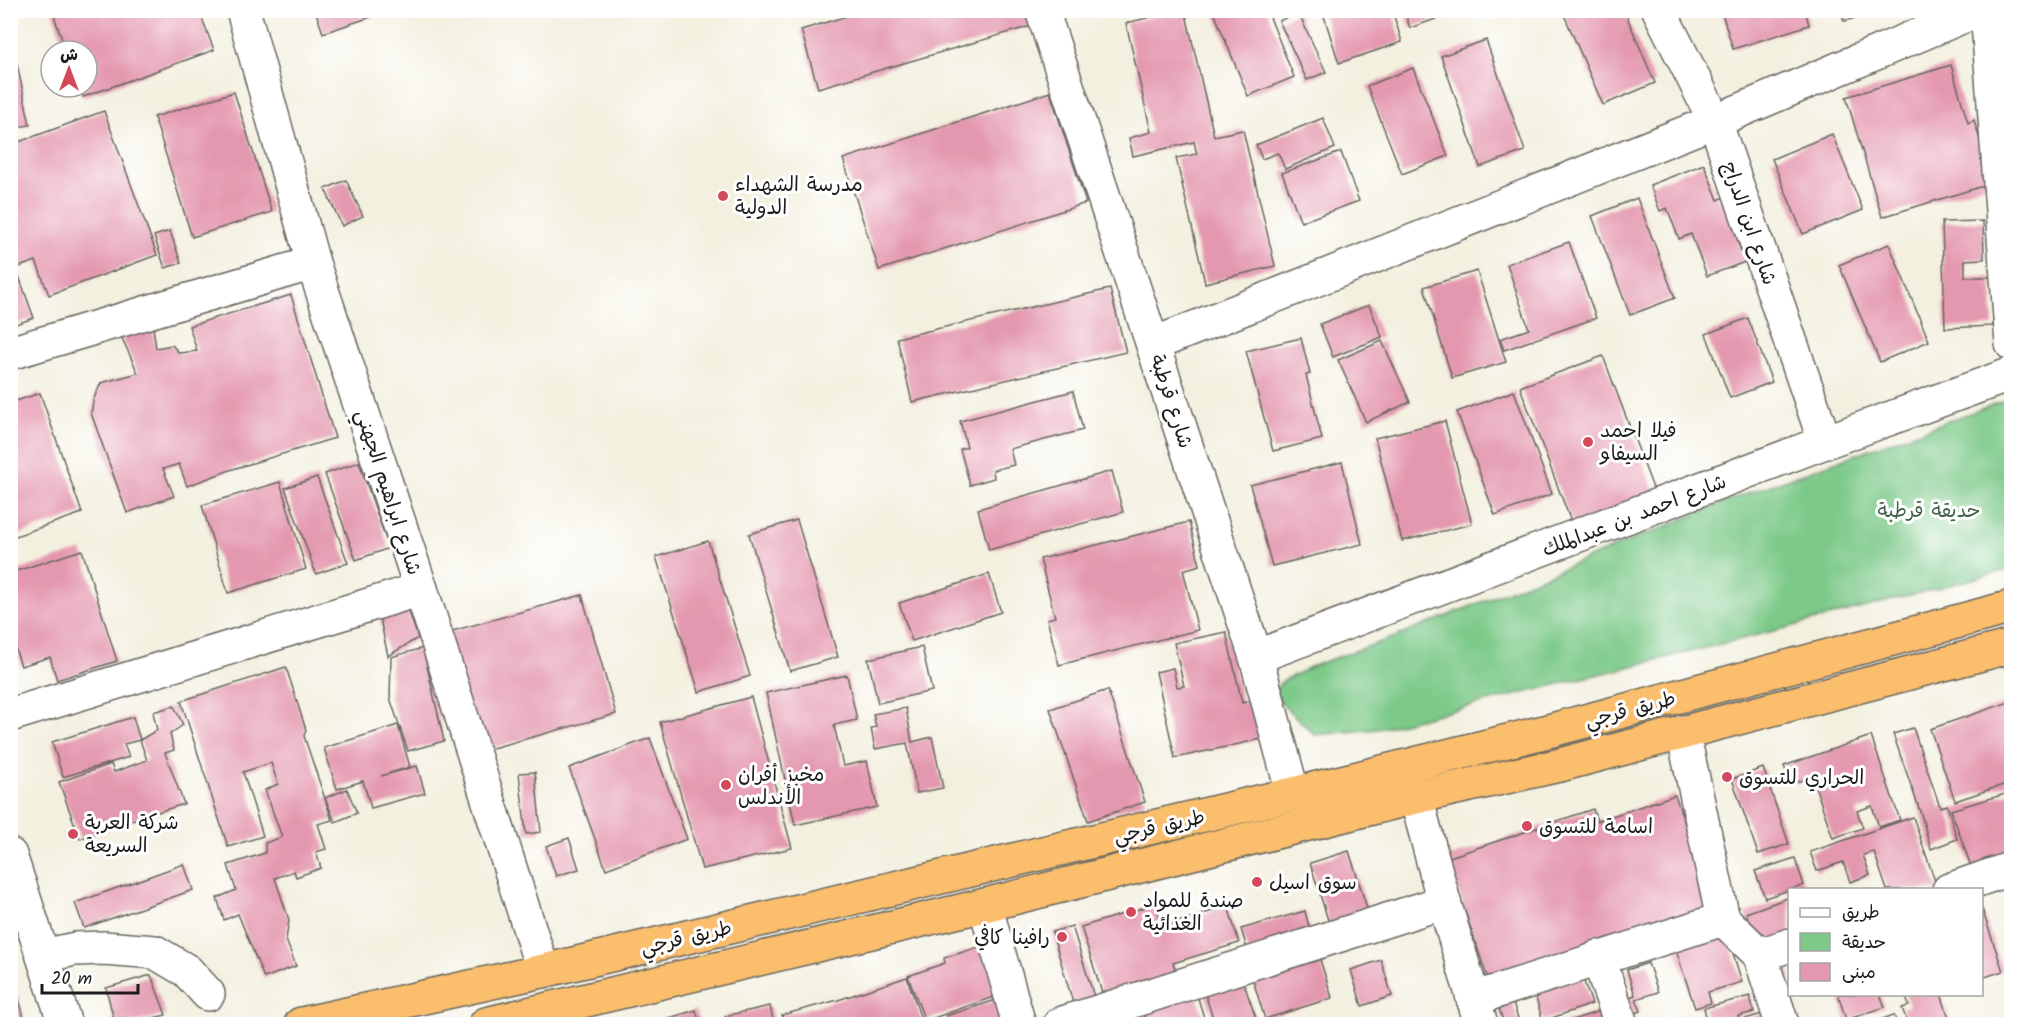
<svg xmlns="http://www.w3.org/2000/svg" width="2022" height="1035" font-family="Kalam,'Playpen Sans Arabic',sans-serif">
<rect width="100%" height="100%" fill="#fff"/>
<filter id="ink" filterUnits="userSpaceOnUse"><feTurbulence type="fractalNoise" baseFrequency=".0167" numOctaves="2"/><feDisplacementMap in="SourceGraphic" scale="12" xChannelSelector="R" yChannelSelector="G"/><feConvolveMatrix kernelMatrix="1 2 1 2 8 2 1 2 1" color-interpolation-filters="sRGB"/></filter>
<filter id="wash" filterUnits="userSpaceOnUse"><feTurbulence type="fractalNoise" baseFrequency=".008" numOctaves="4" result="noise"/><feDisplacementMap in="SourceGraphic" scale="24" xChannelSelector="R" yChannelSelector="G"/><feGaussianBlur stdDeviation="1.35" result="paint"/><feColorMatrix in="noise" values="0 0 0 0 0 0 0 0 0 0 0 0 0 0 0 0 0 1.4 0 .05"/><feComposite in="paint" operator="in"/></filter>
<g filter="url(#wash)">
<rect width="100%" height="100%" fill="#f3f0df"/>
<polygon fill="#7cc988" stroke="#4c7252" stroke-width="1.5" points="2011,398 2011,569 1786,628 1378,729 1315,735 1282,704 1275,691 1281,682 1312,666 1398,636 1735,498"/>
<g id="blocks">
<g fill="#e498af">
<polygon points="52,10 199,10 214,50 83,97 79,87 87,87 87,51 66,51"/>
<polygon points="315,10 379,10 380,14 323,33"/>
<polygon points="867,10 1026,10 1031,26 818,88 801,30"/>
<polygon points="1180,10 1185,10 1214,136 1243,130 1275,266 1205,283 1176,158 1197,154 1194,142 1133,156 1129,138 1151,132 1126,23"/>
<polygon points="1213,10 1267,10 1294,77 1248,96"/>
<polygon points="1322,10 1392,10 1402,42 1339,63"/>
<polygon points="1404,10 1458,10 1459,11 1410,28"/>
<polygon points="1562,10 1624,10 1655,83 1603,105"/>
<polygon points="1721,10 1805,10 1809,25 1733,49"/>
<polygon points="1841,10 1881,10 1881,11 1844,21"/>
<polygon points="1298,12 1326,72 1307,80 1279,21"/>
<polygon points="1486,40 1525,151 1480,167 1441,56"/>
<polygon points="16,59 30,125 13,128 10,118 10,60"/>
<polygon points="1951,65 1968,123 1974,120 1993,183 1882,217 1846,97"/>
<polygon points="1413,68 1448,156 1402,174 1367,86"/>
<polygon points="234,92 272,212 192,237 154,117"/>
<polygon points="1050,92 1086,203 879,270 843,159"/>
<polygon points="104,111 157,255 49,295 36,261 16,268 34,318 10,326 10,145"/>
<polygon points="1323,118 1335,148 1285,169 1278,153 1262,159 1256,145"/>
<polygon points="1832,134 1863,210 1803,234 1772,159"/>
<polygon points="1341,152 1359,201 1301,222 1282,173"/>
<polygon points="1704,164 1718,200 1730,195 1747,239 1738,243 1745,262 1707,276 1691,234 1679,239 1667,208 1660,211 1650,185"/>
<polygon points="346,180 363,216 342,226 325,189"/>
<polygon points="1637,198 1675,298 1630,315 1592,216"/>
<polygon points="1983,221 1984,259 1965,260 1965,277 1992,277 1993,326 1945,328 1942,222"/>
<polygon points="170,231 181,263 165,268 154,236"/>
<polygon points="1569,242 1596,318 1504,350 1500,339 1529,329 1507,264"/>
<polygon points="1889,244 1929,341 1880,362 1839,265"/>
<polygon points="1477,271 1506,362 1452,378 1424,287"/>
<polygon points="1110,289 1126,352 912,402 897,338"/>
<polygon points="291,295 335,438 233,469 187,486 179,464 163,469 174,496 127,513 91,413 94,398 101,383 138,373 121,336 153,327 156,348 172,345 179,353 197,351 189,326"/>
<polygon points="1369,305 1382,337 1333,357 1320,324"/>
<polygon points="1748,318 1772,382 1730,398 1706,334"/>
<polygon points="1301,338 1310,374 1306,375 1322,439 1273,451 1246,351"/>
<polygon points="1382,341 1410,402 1366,422 1338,360"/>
<polygon points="1603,356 1656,496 1573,527 1520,387"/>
<polygon points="1073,391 1083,430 1010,449 1014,465 993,470 994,478 970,485 960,449 967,447 960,421"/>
<polygon points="1514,391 1552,494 1495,515 1457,412"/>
<polygon points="40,393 82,513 10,538 10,403"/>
<polygon points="1445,421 1472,524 1402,541 1375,438"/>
<polygon points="359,462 389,548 356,560 325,474"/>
<polygon points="1342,462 1362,544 1272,566 1250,485"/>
<polygon points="1112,471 1123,512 989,550 978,509"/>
<polygon points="317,477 348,563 316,574 285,488"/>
<polygon points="280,482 306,569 228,593 202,505"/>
<polygon points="797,520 838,657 790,671 749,534"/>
<polygon points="1189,522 1200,565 1183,570 1198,630 1059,665 1047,619 1055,617 1040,559"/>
<polygon points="708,541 750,676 699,692 656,557"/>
<polygon points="82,550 117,661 57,680 50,657 21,666 10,632 10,573"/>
<polygon points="989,574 1001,612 912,641 899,603"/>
<polygon points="582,595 616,714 478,752 445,633"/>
<polygon points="408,609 418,638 388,656 380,619"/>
<polygon points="1226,632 1242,703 1253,700 1262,739 1175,758 1156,672 1173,668 1177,687 1184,686 1174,643"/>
<polygon points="922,647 932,691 878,703 868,659"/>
<polygon points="423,648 444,741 408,751 390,698 391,657"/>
<polygon points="286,667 306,730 304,736 332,820 318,824 326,849 316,852 321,868 296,877 294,871 275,878 289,920 286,940 296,966 264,978 238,914 224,920 217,898 236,890 228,865 265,853 265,843 282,837 265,790 278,784 271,763 243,772 263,836 228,847 181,701"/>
<polygon points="847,675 857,720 834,725 843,766 867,761 877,807 795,825 766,693"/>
<polygon points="1108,690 1145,802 1088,821 1050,709"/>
<polygon points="751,697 792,848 702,869 660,722"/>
<polygon points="2012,701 2012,782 1955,801 1930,729"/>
<polygon points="174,706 183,725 170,734 174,750 165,753 184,804 132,820 80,839 59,782 111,764 114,772 147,760 140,740 124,744 129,757 63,777 52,742 133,717 140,740 157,730 153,712"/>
<polygon points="906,708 912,742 932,737 943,788 917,793 907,743 875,749 871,728 876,727 873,714"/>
<polygon points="398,725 410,767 381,776 417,766 425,793 371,808 363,781 337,789 324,748"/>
<polygon points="1913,728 1940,807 1947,805 1957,839 1931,849 1921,814 1893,734"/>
<polygon points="1871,736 1900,820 1879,827 1872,806 1857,811 1863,828 1833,838 1812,777 1791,784 1784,766"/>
<polygon points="650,738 687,839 606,869 569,768"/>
<polygon points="1763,768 1789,844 1758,854 1732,779"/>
<polygon points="535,772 541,832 526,834 519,773"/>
<polygon points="347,789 357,813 335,822 325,798"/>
<polygon points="2012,792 2012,862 1974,875 1951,810"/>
<polygon points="1675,795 1714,909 1490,985 1447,858 1593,809 1597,821"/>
<polygon points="1913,817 1938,890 1887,890 1874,852 1863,855 1870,875 1850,882 1843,862 1817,871 1810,852"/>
<polygon points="569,838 579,869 556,876 546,846"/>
<polygon points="1349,851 1368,911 1329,923 1310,863"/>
<polygon points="1795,858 1804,885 1765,898 1755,871"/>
<polygon points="184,864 193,890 84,928 75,903"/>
<polygon points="2012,883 2012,911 2011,911 2003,886"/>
<polygon points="1790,897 1790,935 1758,946 1746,913"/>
<polygon points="1155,904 1162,927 1228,906 1239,943 1173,963 1177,974 1103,996 1081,927"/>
<polygon points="1982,909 2003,971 1982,978"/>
<polygon points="1305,911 1311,935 1248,952 1241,929"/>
<polygon points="1072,926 1095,1000 1074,1006 1052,932"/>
<polygon points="1725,928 1742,982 1708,992 1711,1003 1695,1008 1674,944"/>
<polygon points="992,943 1008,992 925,1021 908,976 945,963 944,958"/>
<polygon points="1790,949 1790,994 1775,954"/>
<polygon points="1319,956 1332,998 1265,1019 1252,977"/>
<polygon points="1381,960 1392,996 1362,1006 1351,970"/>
<polygon points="1648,963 1658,992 1636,999 1641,1011 1623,1017 1617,1001 1635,995 1627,970"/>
<polygon points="11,972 26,1024 10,1024"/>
<polygon points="151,975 166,1015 129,1024 115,1024 106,988"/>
<polygon points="1582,976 1592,1004 1543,1021 1534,992"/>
<polygon points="907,977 922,1022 914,1024 785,1024 782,1015 838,1000"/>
<polygon points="1243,981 1258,1024 1215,1024 1205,994"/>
<polygon points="1510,994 1520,1024 1504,1024 1496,999"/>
<polygon points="1838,994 1880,994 1885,1007 1846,1020"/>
<polygon points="1905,994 1941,994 1951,1024 1908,1024 1902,1008 1909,1006"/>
<polygon points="1197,995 1206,1024 1147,1024 1143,1012"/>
<polygon points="1750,996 1754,1012 1738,1016 1740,1024 1708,1024 1704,1008"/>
<polygon points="996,1000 1004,1024 949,1024 946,1016"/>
<polygon points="770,1006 774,1024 727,1024 725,1016"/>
<polygon points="696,1010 700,1024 649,1024"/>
<polygon points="1600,1011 1604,1024 1560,1024"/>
<polygon points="1762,1014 1766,1024 1746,1024 1745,1019"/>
<polygon points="1894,1015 1897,1024 1868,1024"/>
</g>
</g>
</g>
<g filter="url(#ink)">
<use href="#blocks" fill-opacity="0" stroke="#676660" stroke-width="1.5"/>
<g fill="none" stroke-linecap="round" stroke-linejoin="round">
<defs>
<g id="minor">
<polyline points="243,10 313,263 421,589 543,971"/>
<polyline points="1042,10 1256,657 1293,794"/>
<polyline points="1659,10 1715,121 1825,442"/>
<polyline points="1987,10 2012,344"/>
<polyline points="1154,344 1715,121 1978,10"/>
<polyline points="10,353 313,263"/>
<polyline points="1256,657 1825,442 2012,374"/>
<polyline points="10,715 421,589"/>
<polyline points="1683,732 1723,919 1760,955 1782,1024"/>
<polyline points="1416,797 1444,902 1481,1024"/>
<polyline points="10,855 65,1024"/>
<polyline points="1949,890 2012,868"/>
<polyline points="985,905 1019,1024"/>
<polyline points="1760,955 1790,945"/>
<polyline points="43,956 75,949 104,948 155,952 187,971 208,994"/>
<polyline points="1598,957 1621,1024"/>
<polyline points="1473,999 1723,919"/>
<polyline points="1060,1024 1444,902"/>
</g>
<g id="highway">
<polyline points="301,1024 543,971 1293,794 1548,731 2012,607"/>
<polyline points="486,1024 985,905 1416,797 1560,765 2012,646"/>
</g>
</defs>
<use href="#minor" stroke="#676660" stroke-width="36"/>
<use href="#highway" stroke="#676660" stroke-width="36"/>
<use href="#minor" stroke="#fff" stroke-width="33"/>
<use href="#highway" stroke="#fabe6d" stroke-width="33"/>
</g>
</g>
<g fill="#d1495b" stroke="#fff" stroke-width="2">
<circle cx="723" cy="196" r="6"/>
<circle cx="1588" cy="442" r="6"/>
<circle cx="1727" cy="777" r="6"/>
<circle cx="726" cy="785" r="6"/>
<circle cx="1527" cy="826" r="6"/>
<circle cx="73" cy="834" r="6"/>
<circle cx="1257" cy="882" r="6"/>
<circle cx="1131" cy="912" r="6"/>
<circle cx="1062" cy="937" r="6"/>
</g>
<g text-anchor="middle" stroke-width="6" stroke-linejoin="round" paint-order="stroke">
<g font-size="20" fill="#1c1c1c" stroke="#fff" text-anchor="start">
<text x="735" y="191">مدرسة الشهداء<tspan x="735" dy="23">الدولية</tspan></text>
<text x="1600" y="437">فيلا احمد<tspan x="1600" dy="23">السيفاو</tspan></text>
<text x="738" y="781">مخبز أفران<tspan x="738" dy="23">الأندلس</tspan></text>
<text x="1739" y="784">الحراري للتسوق</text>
<text x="85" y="829">شركة العربة<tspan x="85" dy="23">السريعة</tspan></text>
<text x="1539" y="833">اسامة للتسوق</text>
<text x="1269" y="889">سوق اسيل</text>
<text x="1143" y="907">صندة للمواد<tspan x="1143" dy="23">الغذائية</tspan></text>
<text x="1050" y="944" text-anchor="end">رافينا كافي</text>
</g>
<g font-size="20" fill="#1c1c1c" stroke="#fff">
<text transform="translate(1750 223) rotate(71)" y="7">شارع ابن الدراج</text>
<text transform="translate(1172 401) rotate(72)" y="7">شارع قرطبة</text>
<text transform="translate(389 492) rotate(72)" y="7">شارع ابراهيم الجهني</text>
<text transform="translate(1634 515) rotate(-21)" y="7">شارع احمد بن عبدالملك</text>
<text transform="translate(1630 709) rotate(-15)" y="7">طريق قرجي</text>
<text transform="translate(1159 826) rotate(-13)" y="7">طريق قرجي</text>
<text transform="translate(686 937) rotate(-13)" y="7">طريق قرجي</text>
</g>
<g font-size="20" fill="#426147" stroke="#fff">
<text x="1929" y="517">حديقة قرطبة</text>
</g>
</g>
<rect width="2022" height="1035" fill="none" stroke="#fff" stroke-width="36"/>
<rect x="1788" y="888" width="195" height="108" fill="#ffffff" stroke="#a4a4a4" stroke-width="1.5"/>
<rect x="1800" y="908" width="30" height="9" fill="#ffffff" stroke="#a4a4a4" stroke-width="1.5"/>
<text x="1842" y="918" font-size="18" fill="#1c1c1c">طريق</text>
<rect x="1800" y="933" width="30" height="18" fill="#7cc988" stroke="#a4a4a4" stroke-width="1.5"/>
<text x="1842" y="948" font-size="18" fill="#1c1c1c">حديقة</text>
<rect x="1800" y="963" width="30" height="18" fill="#e498af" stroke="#a4a4a4" stroke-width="1.5"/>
<text x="1842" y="978" font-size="18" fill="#1c1c1c">مبنى</text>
<g transform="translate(69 69)"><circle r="28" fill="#ffffff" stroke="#a4a4a4" stroke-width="1.5"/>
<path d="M0-4.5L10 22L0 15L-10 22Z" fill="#d1495b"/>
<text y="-9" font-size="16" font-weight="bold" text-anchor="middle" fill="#1c1c1c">ش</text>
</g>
<path d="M42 984v9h96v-9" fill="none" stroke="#1c1c1c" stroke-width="3"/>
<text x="51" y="984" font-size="18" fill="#1c1c1c" stroke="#ffffff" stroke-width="4.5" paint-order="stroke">20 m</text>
</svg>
